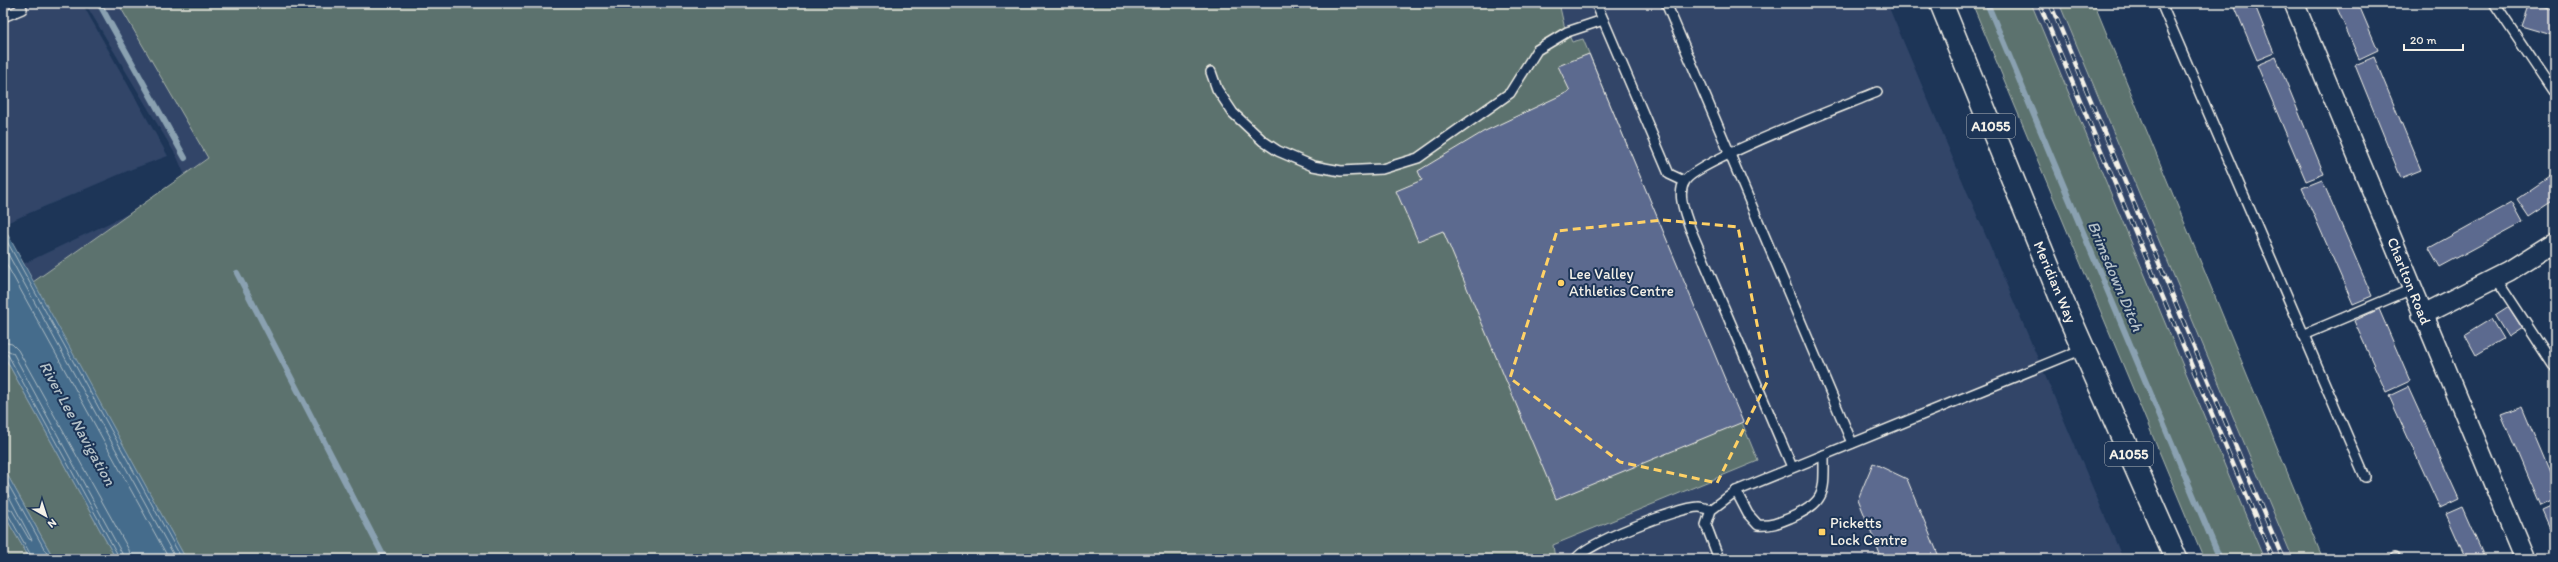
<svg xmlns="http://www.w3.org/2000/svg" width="2558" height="562" font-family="Itim,sans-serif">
<rect width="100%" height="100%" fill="#1d3557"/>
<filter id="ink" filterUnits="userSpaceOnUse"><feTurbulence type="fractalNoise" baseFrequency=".025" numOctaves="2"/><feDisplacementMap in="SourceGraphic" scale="8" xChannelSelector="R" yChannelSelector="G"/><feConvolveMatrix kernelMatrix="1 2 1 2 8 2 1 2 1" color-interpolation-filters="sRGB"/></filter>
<g filter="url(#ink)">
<g fill="#304568">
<polygon points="3,3 82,3 168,156 132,169 4,224"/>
<polygon points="85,3 1887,3 2123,559 192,559 48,317 23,264 189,185 177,157"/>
<polygon points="2031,3 2059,3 2293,559 2264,559"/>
</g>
<g fill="#5b726e" stroke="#a8b2ab">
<polygon points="118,3 1559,3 1564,25 1572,42 1583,39 1758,461 1553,545 1555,559 186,559 33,282 208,158"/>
<polygon points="1972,3 2031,3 2264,559 2204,559"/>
<polygon points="2059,3 2094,3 2323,559 2293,559"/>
<polygon points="3,354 116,559 54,559 3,467"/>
<polygon points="3,513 30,559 3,559"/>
</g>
<g fill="#446c8c" stroke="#8aa1b1">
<polygon points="3,226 186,559 116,559 3,354"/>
<polygon points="3,467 54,559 30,559 3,513"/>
</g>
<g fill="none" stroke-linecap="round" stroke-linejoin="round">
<g stroke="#aebcc3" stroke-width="1">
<polyline points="3,234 182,559"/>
<polyline points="3,245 176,559"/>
<polyline points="3,258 169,559"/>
<polyline points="3,342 12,344 18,350 129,550 131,559"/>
<polyline points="3,348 13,353 125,559"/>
<polyline points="3,353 8,355 120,559"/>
<polyline points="3,475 50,559"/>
<polyline points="3,485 32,540 29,539 12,510 3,506"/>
<polyline points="3,512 8,514 33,559"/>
</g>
<g stroke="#8aa1b1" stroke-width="6">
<polyline points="99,3 185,158"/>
<polyline points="1987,3 2220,559"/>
<polyline points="237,273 385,559"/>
</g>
</g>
<g fill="#5b6b8f" stroke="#f4f1e8">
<polygon points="2233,3 2254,3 2274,53 2257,60"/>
<polygon points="2335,3 2358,3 2378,50 2359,59"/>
<polygon points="2529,3 2555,9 2555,36 2521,26"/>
<polygon points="1589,54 1743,422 1556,499 1443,231 1418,241 1396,191 1422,180 1418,171 1483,132 1570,91 1558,66"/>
<polygon points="2276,57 2324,174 2306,181 2257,65"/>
<polygon points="2374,57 2421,170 2401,178 2355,65"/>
<polygon points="2555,173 2555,200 2529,217 2517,199"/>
<polygon points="2322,180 2372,296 2353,304 2302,188"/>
<polygon points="2512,202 2523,222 2440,267 2429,248"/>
<polygon points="2509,307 2522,328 2508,337 2495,316"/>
<polygon points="2379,309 2410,381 2386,392 2354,321"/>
<polygon points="2491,319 2503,339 2476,355 2465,335"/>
<polygon points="2408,387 2459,499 2440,508 2389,396"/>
<polygon points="2522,406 2555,484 2555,499 2540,506 2501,414"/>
<polygon points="1873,463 1907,479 1940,559 1882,559 1858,499"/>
<polygon points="2555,505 2555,541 2542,511"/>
<polygon points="2462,507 2485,559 2466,559 2446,514"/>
</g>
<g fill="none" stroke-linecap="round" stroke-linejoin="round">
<defs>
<g id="service">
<polyline points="1596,3 1669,174 1684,181"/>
<polyline points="1666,3 1852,443"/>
<polyline points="2161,3 2365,477"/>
<polyline points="2494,3 2555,94"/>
<polyline points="3,17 22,9 20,3"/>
<polyline points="1211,72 1217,89 1233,113 1263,141 1278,151 1313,166 1341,171 1382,169 1418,158 1510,93 1537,50 1567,32 1603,20"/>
<polyline points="2496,278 2555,368"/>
<polyline points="2303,335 2412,289"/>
<path d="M 1792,467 L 1690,228 C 1686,215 1676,194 1685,181 C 1697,161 1846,105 1877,92"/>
<path d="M 1736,491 L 1748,514 L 1758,525 C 1771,526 1778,523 1790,518 C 1827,502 1824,492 1824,455"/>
<polyline points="2395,558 2396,559"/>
<path d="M 1576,559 C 1586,543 1679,507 1699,507 C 1702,507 1707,509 1711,510"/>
<polyline points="1719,559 1706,525 1711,510 1736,491 2083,349"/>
</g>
<g id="minor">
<polyline points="2294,3 2525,559"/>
<polyline points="2422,315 2509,271 2555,242"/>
</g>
<polyline id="primary" points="1941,3 2061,298 2176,559"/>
</defs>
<use href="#service" stroke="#f4f1e8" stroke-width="12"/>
<use href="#minor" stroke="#f4f1e8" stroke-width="22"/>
<use href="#primary" stroke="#f4f1e8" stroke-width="25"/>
<use href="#service" stroke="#1d3557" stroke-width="9"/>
<use href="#minor" stroke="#1d3557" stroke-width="19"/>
<use href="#primary" stroke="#1d3557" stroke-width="22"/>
<defs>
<g id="rail">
<polyline points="2039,3 2273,559"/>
<polyline points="2050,3 2283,559"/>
</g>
</defs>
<use href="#rail" stroke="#f4f1e8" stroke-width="4.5"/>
<use href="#rail" stroke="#1d3557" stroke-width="3" stroke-dasharray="9" stroke-linecap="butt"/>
</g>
</g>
<path fill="none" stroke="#ffd166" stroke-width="3" stroke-dasharray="8 5" stroke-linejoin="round" d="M 1663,220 L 1738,227 L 1768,380 L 1717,483 L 1620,462 L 1510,378 L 1557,231 Z"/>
<g fill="#ffd166" stroke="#1d3557" stroke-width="1.5">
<circle cx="1561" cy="283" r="4"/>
<rect x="1818" y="528" width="8" height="8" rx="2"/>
</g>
<g text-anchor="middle" stroke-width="4" stroke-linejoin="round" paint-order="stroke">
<g fill="#1d3557" stroke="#b4b9bc" stroke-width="1">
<rect x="1967" y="114" width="48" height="24" rx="3"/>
<rect x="2105" y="442" width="48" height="24" rx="3"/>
</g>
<g font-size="14" font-weight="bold" fill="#f4f1e8">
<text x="1991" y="131">A1055</text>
<text x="2129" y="459">A1055</text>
</g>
<g font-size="15" fill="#f4f1e8" stroke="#1d3557" text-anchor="start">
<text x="1569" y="279">Lee Valley<tspan x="1569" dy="17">Athletics Centre</tspan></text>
<text x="1830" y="528">Picketts<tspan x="1830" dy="17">Lock Centre</tspan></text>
</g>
<g font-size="15" fill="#f4f1e8" stroke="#1d3557">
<text transform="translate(2409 281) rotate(68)" y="5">Charlton Road</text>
<text transform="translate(2055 282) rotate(67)" y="5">Meridian Way</text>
</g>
<g font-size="16" font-style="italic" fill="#b6c2c8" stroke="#1d3557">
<text transform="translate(2116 276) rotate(67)" y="6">Brimsdown Ditch</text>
<text transform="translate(78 423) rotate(61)" y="6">River Lee Navigation</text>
</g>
</g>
<rect width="2558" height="562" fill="none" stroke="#1d3557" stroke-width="16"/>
<rect x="8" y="8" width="2542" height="546" fill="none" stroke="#f4f1e8" stroke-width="1.5" filter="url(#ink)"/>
<g transform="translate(46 516) rotate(141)" stroke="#1d3557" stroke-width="3" paint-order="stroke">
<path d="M0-3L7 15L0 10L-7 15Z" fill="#f4f1e8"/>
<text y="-6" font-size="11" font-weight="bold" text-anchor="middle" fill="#f4f1e8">N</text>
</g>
<path d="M2404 44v6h59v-6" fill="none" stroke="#f4f1e8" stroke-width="2"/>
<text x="2410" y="44" font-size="12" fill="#f4f1e8" stroke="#1d3557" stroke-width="3" paint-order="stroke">20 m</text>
</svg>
